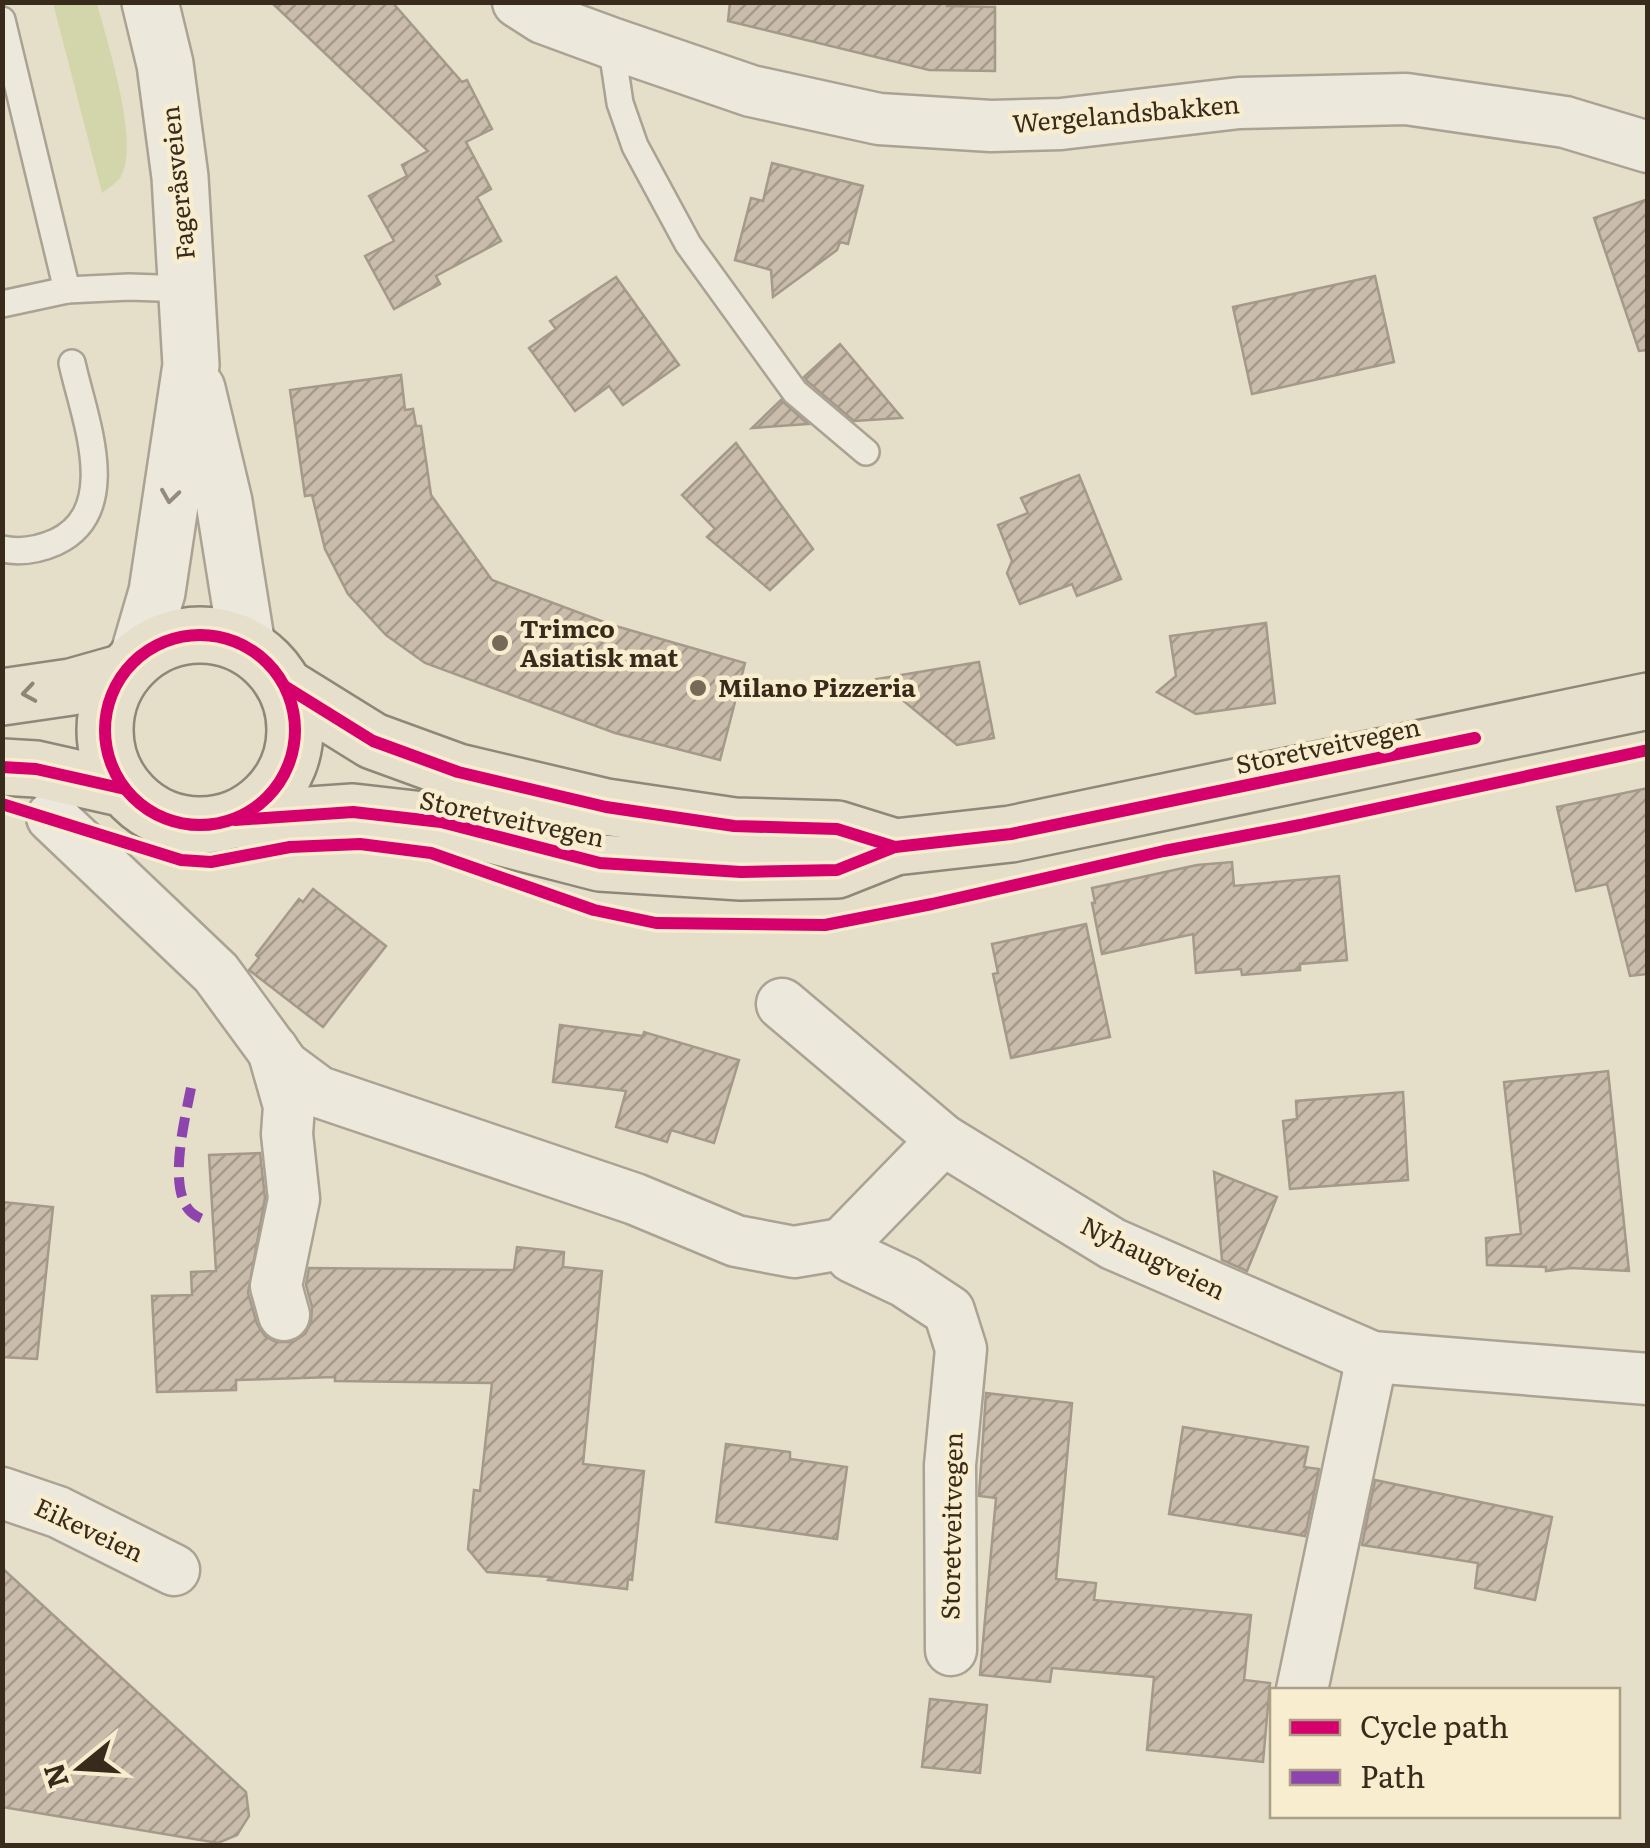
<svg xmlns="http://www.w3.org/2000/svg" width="1650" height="1848" font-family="Literata,serif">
<defs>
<pattern id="building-hatch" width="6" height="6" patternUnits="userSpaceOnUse" patternTransform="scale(2.5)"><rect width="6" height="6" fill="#c9bcaa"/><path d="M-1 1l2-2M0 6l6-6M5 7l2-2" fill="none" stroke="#a4998a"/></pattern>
</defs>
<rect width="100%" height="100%" fill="#e5dec9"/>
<path fill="#d3d6aa" d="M 53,3 L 97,3 C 106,39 142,147 120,178 C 116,183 107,189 102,193 Z"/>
<g fill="url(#building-hatch)" stroke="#a59989" stroke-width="2.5">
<polygon points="271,2 392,2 462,82 467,80 492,129 466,142 491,189 477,197 501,241 436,276 440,284 394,309 365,256 394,241 369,196 407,176 402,165 428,151"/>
<polygon points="730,2 948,2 947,6 995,7 995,71 929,70 728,21"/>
<polygon points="772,163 863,186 848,244 840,242 837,250 773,297 771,270 735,260 751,198 763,201"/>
<polygon points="1648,199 1648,350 1639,351 1594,218"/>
<polygon points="1375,276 1394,362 1252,394 1233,307"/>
<polygon points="616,277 679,365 623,405 609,386 575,411 529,348 556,329 550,321"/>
<polygon points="840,344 902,418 854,421 807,381 804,377"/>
<polygon points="401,375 405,410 413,409 416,426 421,426 431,495 492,580 612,625 745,663 720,760 615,733 425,663 386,635 348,594 325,549 312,495 305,496 290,390"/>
<polygon points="781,400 808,424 752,428"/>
<polygon points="736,443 813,549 770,590 707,537 715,529 682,495"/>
<polygon points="1079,475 1121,579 1077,596 1072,584 1020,604 1007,573 1012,561 998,525 1028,513 1021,498"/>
<polygon points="1266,623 1275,703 1196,714 1157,692 1176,676 1170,636"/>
<polygon points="979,662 994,738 957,745 877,679"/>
<polygon points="1648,788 1648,974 1630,976 1607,884 1576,891 1557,807"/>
<polygon points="1232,862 1234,886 1339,876 1347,960 1300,964 1300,970 1242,975 1241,969 1196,973 1193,934 1102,954 1092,903 1095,903 1092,888 1197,865"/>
<polygon points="313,889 386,946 323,1027 249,970 259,958 256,955 299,899 303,902"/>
<polygon points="1086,924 1110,1037 1011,1058 993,974 998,973 992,944"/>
<polygon points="560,1025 643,1036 644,1032 739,1060 714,1143 671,1130 667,1142 616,1127 626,1091 553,1082"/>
<polygon points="1608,1071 1629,1271 1571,1268 1546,1271 1546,1267 1487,1265 1486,1238 1521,1234 1504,1082"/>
<polygon points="1403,1092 1408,1180 1290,1189 1283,1121 1297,1119 1296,1101"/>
<polygon points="260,1153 265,1198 248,1293 257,1324 265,1336 276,1342 293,1342 305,1334 311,1323 312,1307 306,1285 309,1268 514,1270 517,1247 564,1252 563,1267 602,1271 583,1464 644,1471 632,1580 628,1579 627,1589 548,1580 550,1577 487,1572 468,1549 474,1490 480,1491 492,1383 335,1381 335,1377 236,1380 236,1390 157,1392 152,1296 192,1295 191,1272 216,1271 209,1155"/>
<polygon points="1214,1172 1277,1197 1247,1271 1222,1260"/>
<polygon points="2,1202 53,1207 37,1359 2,1357"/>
<polygon points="986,1393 1072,1403 1056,1579 1096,1583 1094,1600 1251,1615 1244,1680 1270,1683 1263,1762 1147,1750 1154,1677 1052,1668 1050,1682 980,1675 996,1498 979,1496"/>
<polygon points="1183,1427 1308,1447 1304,1467 1319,1469 1305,1536 1169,1514"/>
<polygon points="726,1444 790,1452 790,1459 847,1467 837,1539 716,1522"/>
<polygon points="1375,1480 1552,1517 1535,1600 1475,1588 1478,1563 1362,1545"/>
<polygon points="2,1568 246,1792 249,1816 237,1835 218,1843 2,1807"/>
<polygon points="930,1699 987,1705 980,1773 922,1767"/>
</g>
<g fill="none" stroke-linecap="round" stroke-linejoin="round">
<defs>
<g id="service">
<polyline points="2,20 67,290"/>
<polyline points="611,43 620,103 635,146 688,244 795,392 866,452"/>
<polyline points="2,304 67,290 129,287 188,289"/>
<path d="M 2,549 C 21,553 38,550 56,542 C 123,510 84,418 72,363"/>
</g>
<g id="minor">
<polyline points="518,2 543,18 611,43 751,91 879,119 991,126 1061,124 1239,103 1406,99 1565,122 1648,147"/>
<polyline points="52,817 216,973 284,1066 319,1092 635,1199 736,1241 794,1252 842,1244 852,1257 905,1282 949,1311 961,1349 950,1465 951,1650"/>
<polyline points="782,1004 943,1140 1113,1244 1372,1357 1648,1379"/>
<polyline points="273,1050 289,1106 287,1134 294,1199 276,1286 284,1315"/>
<polyline points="842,1244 943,1140"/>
<polyline points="2,1493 58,1512 174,1570"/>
<polyline points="1302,1690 1372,1357"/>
</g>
<g id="tertiary">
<polyline points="197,389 224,502 247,646"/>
<polyline points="138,657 157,592 191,365 180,177 165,64 150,2"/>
</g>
<g id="primary">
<circle cx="200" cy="730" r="95"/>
<polyline points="286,687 373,741 458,772 606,807 734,826 837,829 895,847"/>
<polyline points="2,697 71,687 124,672"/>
<polyline points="2,767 36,769 125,789"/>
<polyline points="235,820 353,812 441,822 600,863 741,872 837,870 895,847 1011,834 1648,701"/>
</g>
</defs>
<use href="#service" stroke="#aaa293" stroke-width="30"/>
<use href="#minor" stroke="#aaa293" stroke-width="55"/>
<use href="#tertiary" stroke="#aaa293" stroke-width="60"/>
<use href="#primary" stroke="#8f887a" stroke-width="60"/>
<use href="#service" stroke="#ece8dc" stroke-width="25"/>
<use href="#minor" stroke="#ece8dc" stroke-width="50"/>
<use href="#tertiary" stroke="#ece8dc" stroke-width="55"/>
<use href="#primary" stroke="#e5dfcc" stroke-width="55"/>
<path stroke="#8e44ad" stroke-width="10" stroke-dasharray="20 10" stroke-linecap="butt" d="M 191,1088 C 185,1119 168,1185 189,1210 C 194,1216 202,1219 210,1222"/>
<defs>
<g id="cycleway">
<circle cx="200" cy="730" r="95"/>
<polyline points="286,687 373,741 458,772 606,807 734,826 837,829 895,847"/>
<polyline points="2,767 36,769 125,789"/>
<polyline points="2,804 181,860 211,862 290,847 360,844 431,853 594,910 656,923 825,925 932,904 1164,851 1300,825 1648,750"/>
<polyline points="235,820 353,812 441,822 600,863 741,872 837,870 895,847 1011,834 1475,738"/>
</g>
</defs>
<use href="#cycleway" stroke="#f8edce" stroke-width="19"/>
<use href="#cycleway" stroke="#d6006c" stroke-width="12"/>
</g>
<defs><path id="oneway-chevron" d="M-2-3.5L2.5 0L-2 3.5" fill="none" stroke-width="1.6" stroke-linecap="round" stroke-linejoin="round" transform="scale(2.5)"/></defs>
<use stroke="#928a7c" href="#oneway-chevron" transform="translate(170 496) rotate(98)"/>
<use stroke="#8e8574" href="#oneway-chevron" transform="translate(29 693) rotate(171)"/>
<g fill="#756a58" stroke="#f8edce" stroke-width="4">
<circle cx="500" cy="643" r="10"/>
<circle cx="698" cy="688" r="10"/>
</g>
<g text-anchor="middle" stroke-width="9" stroke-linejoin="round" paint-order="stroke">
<g font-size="25" fill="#382b1b" stroke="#f8edce">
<text transform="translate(1126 114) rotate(-5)" y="9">Wergelandsbakken</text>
<text transform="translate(178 183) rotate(-96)" y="9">Fageråsveien</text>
<text transform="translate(1328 746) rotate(-12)" y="9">Storetveitvegen</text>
<text transform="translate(512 819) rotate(12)" y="9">Storetveitvegen</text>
<text transform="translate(1153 1258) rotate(26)" y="9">Nyhaugveien</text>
<text transform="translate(952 1526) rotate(-89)" y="9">Storetveitvegen</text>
<text transform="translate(89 1530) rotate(25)" y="9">Eikeveien</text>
</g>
<g font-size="25" font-weight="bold" fill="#382b1b" stroke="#f8edce" text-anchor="start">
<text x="520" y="638">Trimco<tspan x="520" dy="29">Asiatisk mat</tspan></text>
<text x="718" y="697">Milano Pizzeria</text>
</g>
</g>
<rect width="1650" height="1848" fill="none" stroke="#382b1b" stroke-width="10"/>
<rect x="1270" y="1688" width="350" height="130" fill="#f8edce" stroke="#ab9f86" stroke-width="2.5"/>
<rect x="1290" y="1720" width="50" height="15" fill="#d6006c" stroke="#ab9f86" stroke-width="2.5"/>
<text x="1360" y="1738" font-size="30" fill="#382b1b">Cycle path</text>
<rect x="1290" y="1770" width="50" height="15" fill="#8e44ad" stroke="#ab9f86" stroke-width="2.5"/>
<text x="1360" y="1788" font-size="30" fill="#382b1b">Path</text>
<g transform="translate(80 1768) rotate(252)" stroke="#f8edce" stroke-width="8" paint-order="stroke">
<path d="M0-8L18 38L0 25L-18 38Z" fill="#382b1b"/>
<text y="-15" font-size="28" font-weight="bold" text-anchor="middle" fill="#382b1b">N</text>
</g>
</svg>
